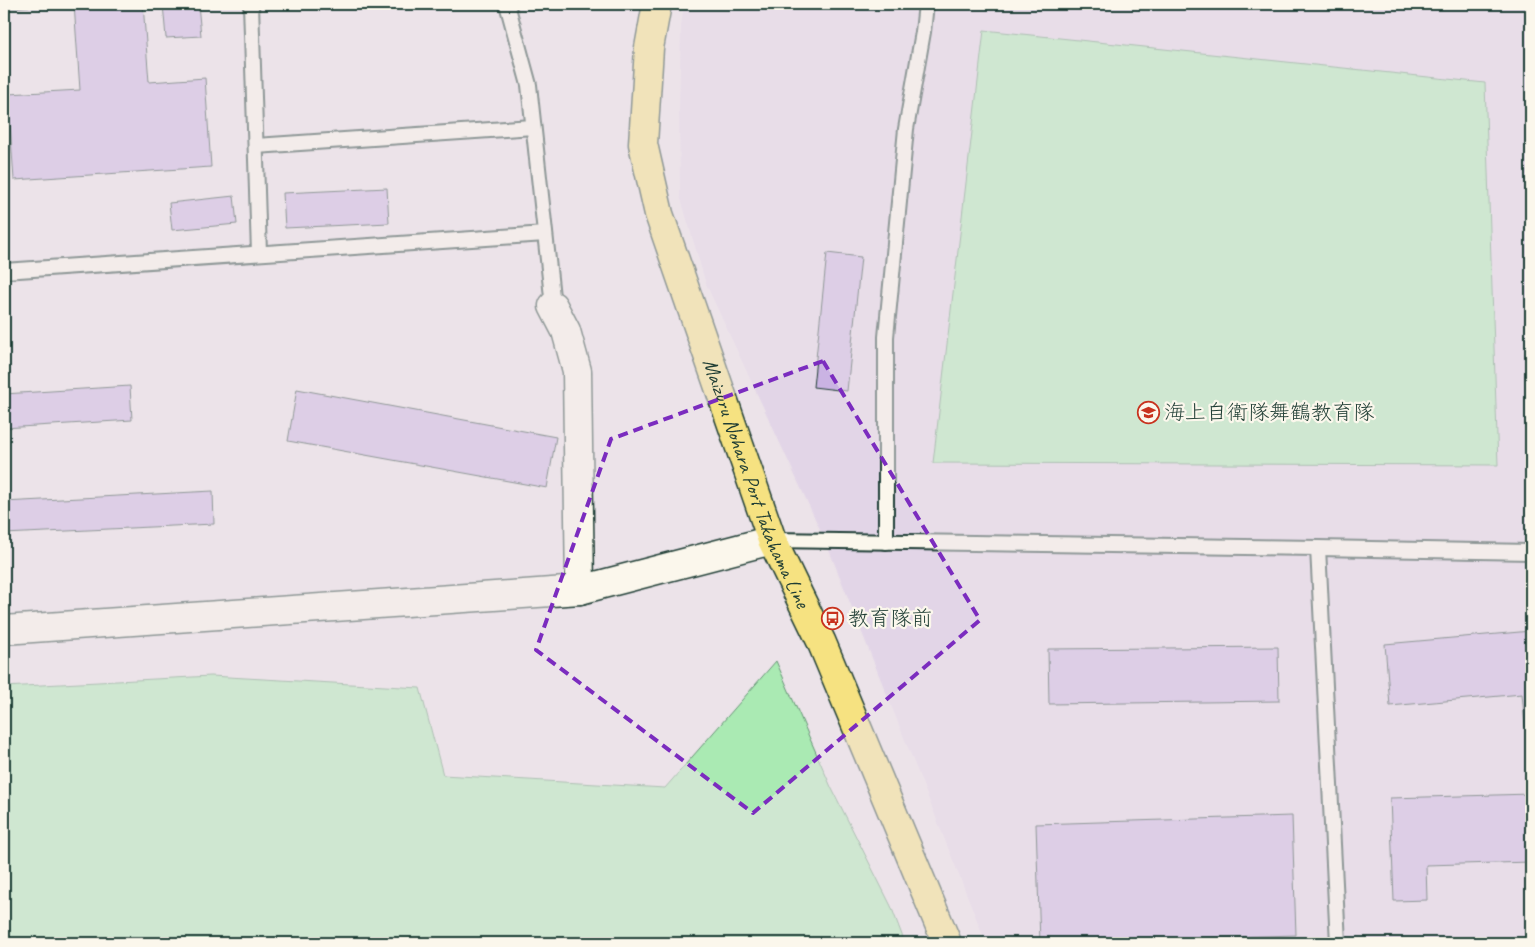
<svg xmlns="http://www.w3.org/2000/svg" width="1535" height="947" font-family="Caveat,'Klee One',sans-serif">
<rect width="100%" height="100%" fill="#ece3e9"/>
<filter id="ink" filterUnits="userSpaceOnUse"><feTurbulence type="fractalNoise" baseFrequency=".02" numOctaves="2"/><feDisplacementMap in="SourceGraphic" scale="10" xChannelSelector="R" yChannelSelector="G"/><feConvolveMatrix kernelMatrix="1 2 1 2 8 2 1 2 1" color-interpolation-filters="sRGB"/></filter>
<g filter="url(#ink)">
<polygon fill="#e2d5e7" points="684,4 1531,4 1531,943 986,943 825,540 706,284 680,196 679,109 681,26"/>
<g fill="#aaeab3" stroke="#649474">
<polygon points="984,30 1485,83 1498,465 933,463"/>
<polygon points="776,661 831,787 891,906 905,943 4,943 4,687 211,676 420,688 443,775 665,788"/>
</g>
<g fill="#cab3e3" stroke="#1f3d34">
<polygon points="4,4 64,4 4,8"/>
<polygon points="74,4 143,4 149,82 205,78 211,167 14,180 8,94 80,90"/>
<polygon points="163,4 198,4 201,36 166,38"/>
<polygon points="387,188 389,223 285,228 283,193"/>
<polygon points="234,196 237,224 172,230 169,203"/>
<polygon points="827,253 861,257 847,391 813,387"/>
<polygon points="130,386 132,420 4,428 4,394"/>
<polygon points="297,389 556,437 547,488 288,441"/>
<polygon points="213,491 214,524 4,534 4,502"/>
<polygon points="1531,631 1531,726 1525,727 1522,694 1390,706 1385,644"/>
<polygon points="1278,647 1279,701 1049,704 1048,649"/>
<polygon points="1531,794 1531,862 1426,865 1427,900 1394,901 1390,798"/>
<polygon points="1292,816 1296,935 1040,943 1036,824"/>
</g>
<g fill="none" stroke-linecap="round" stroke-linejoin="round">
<defs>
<g id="lane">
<polyline points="251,4 259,253"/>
<polyline points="507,4 529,85 553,306"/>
<polyline points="256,146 533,127"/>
<polyline points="4,271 545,234"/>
<polyline points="772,540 1318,548 1531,552"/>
<polyline points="886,542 886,337 906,129 923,32 926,4"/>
<polyline points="1318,548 1338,943"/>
</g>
<polyline id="street" points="553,306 566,331 577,371 580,590"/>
<polyline id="secondary" points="4,630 580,590 772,540"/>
<g id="primary">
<path id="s1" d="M 657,4 L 649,48 L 643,144 L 659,214 L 772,540 L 821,641 L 947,943"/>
</g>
</defs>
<use href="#lane" stroke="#1f3d34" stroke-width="18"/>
<use href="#street" stroke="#1f3d34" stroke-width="31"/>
<use href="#secondary" stroke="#1f3d34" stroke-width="31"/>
<use href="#primary" stroke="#1f3d34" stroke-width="31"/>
<use href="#lane" stroke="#fbf7ec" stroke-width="14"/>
<use href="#street" stroke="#fbf7ec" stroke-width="28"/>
<use href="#secondary" stroke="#fbf7ec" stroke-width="28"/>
<use href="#primary" stroke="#f6e281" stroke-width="28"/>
</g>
</g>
<path d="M0 0H1535V947H0ZM 823,361 L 980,620 L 753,813 L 536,650 L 611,439 Z" fill="#ece3e9" fill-opacity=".55" fill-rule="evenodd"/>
<path fill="none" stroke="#7b2cbf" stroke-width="4" stroke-dasharray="10 6" stroke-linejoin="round" d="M 823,361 L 980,620 L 753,813 L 536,650 L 611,439 Z"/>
<defs>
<symbol id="school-ring" viewBox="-11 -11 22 22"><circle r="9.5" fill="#fbf7ec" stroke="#c8321e" stroke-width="1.5"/><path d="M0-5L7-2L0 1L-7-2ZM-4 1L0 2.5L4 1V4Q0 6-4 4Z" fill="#c8321e"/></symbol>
<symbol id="bus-ring" viewBox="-11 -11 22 22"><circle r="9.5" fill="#fbf7ec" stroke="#c8321e" stroke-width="1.5"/><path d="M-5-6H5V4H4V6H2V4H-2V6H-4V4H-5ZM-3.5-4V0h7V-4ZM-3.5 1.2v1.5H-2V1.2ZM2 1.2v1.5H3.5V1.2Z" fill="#c8321e"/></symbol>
</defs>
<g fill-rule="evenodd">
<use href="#school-ring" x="1136" y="400" width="25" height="25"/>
<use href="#bus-ring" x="820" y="606" width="25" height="25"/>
</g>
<g text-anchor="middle" stroke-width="4.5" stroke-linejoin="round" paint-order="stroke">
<g font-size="21" fill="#1f3d34" stroke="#fbf7ec" text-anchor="start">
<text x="1164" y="419">海上自衛隊舞鶴教育隊</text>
<text x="848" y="625">教育隊前</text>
</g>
<g font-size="21" fill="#1f3d34" stroke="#fbf7ec">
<text dy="7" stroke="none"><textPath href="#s1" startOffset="499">Maizuru Nohara Port Takahama Line</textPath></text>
</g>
</g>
<rect width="1535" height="947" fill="none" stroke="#fbf7ec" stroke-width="20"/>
<rect x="10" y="10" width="1515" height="927" fill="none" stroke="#1f3d34" stroke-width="2" filter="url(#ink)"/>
</svg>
